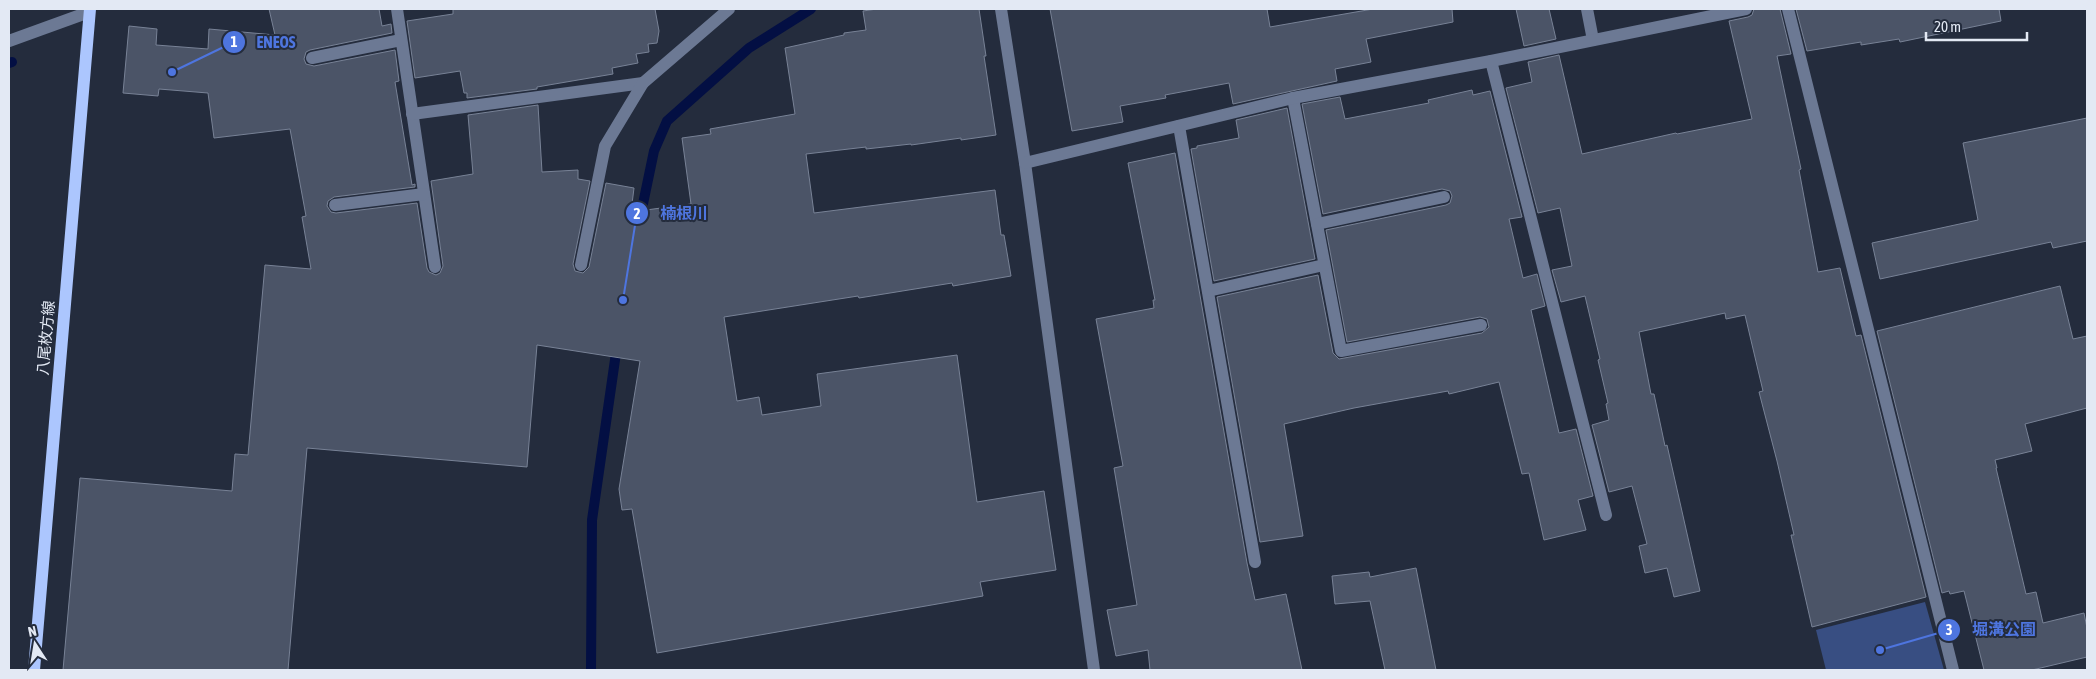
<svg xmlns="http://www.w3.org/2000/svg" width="2096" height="679" font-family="'Asap Condensed','Noto Sans JP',sans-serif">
<rect width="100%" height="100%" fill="#242c3d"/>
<polygon fill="#384e82" points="1925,602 1944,670 1826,670 1816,630"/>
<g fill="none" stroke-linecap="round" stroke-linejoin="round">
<g stroke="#030f43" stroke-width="10">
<polyline points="9,63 12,62"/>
<polyline points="639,223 654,151 667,121 749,48 811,9"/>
<polyline points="591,670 592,520 617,346"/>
</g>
</g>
<g fill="#4b5467" stroke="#788296">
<polygon points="269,9 379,9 382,26 391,24 392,33 310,50 306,52 304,59 306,64 314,66 395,50 399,81 395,82 412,185 415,184 415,187 334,197 328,201 327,206 331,212 336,213 417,203 427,268 429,272 436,275 440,273 443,266 431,181 473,174 468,115 538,105 542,172 578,170 578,179 590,181 573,264 575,271 583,273 589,267 606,183 634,188 631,212 691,204 682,138 711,134 710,129 795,114 785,48 844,35 844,33 866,30 863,11 877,9 979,9 986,56 984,56 996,135 961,140 961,138 911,145 911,144 866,149 866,147 806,154 814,213 995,190 1001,235 1004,235 1011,276 953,286 952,283 859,298 858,296 724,317 737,401 759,397 762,415 821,406 817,374 957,355 977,502 1044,491 1056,570 980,582 983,596 657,653 632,509 622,510 619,489 640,361 537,345 527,467 307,448 288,670 63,670 80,478 232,491 235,454 248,455 265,265 311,269 302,217 306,216 290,129 214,138 208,93 159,89 158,96 123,93 129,26 157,29 156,45 208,49 209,29 275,35"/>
<polygon points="453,9 655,9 659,31 657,43 648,44 649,52 636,54 638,63 612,68 613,74 537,87 537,89 467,98 467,93 464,93 460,71 415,78 407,21 453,14"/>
<polygon points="1050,9 1267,9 1270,27 1373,9 1452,9 1453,22 1366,39 1371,62 1335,69 1337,81 1233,104 1229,83 1165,95 1166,98 1120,106 1123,122 1072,131"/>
<polygon points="1516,9 1549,9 1556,39 1524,46"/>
<polygon points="1754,9 1780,9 1791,54 1777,56 1801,169 1799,170 1818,272 1840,268 1856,336 1861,335 1926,597 1812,627 1791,535 1794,535 1777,461 1759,392 1763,391 1745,315 1726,319 1725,313 1639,332 1651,394 1654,394 1665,446 1667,445 1674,476 1700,591 1674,597 1667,568 1645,573 1639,546 1647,544 1632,486 1609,492 1592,425 1609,420 1606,404 1608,403 1598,360 1600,359 1585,296 1561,302 1552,270 1572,266 1560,208 1538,213 1506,88 1532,82 1528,62 1559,55 1582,154 1676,133 1677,134 1752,119 1729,21 1748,17 1752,15"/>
<polygon points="1796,9 1999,9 2001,21 1900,42 1899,39 1861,45 1861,42 1807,51"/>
<polygon points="1472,90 1473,95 1490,91 1522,217 1509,219 1523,278 1537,274 1545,306 1531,310 1559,433 1576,429 1593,496 1578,500 1586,530 1544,540 1529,473 1522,474 1499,382 1449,394 1448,391 1354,408 1284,424 1303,536 1260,542 1217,297 1318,275 1333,353 1339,359 1482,333 1489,327 1487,319 1480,317 1347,342 1326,230 1446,205 1450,203 1452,196 1450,191 1442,189 1323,214 1302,104 1340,97 1345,119 1429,103 1428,100"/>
<polygon points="1287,108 1315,259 1214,281 1191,149 1197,148 1197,146 1239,138 1236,120"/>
<polygon points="2087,118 2087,241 2053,248 2051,242 1880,279 1872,243 1978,220 1963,143"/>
<polygon points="1175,153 1247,563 1255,600 1286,594 1302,670 1150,670 1148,650 1116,656 1107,610 1137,605 1114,468 1123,466 1096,319 1154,308 1153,300 1155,300 1128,163"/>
<polygon points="2060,286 2073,339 2087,336 2087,408 2025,424 2032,451 1995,460 1997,468 1996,468 2026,594 2036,592 2043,623 2084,613 2087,628 2087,657 2032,670 1984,670 1964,591 1950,594 1949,591 1942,593 1877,331"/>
<polygon points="1416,568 1436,670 1385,670 1370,601 1335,604 1332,576 1369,572 1370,577"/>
</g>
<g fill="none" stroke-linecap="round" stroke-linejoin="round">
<g stroke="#6c7994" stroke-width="12">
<polyline points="397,9 435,267"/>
<polyline points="1001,9 1025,163 1094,670"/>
<polyline points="1587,9 1593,40"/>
<polyline points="1788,9 1953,670"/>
<polyline points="9,41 89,12"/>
<polyline points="312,58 401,40"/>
<polyline points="1491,61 1606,515"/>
<polyline points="1293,98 1341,351 1481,325"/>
<polyline points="412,114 643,83"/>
<polyline points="1179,126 1255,562"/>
<polyline points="1025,163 1293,98 1491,61 1746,9"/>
<polyline points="335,205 424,194"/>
<polyline points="1317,224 1444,197"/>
<polyline points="581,265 605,146 643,83 729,9"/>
<polyline points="1208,291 1324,265"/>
</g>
<polyline stroke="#acc6fe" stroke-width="12" points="34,670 90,9"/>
</g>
<g text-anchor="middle" stroke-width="4" stroke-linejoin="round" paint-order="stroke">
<g font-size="15" fill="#e3e9f4" stroke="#242c3d">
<text transform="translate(46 338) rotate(-85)" y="5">八尾枚方線</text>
</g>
</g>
<path fill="none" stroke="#4e75df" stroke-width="2" d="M172 72L234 42M623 300L637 213M1880 650L1949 630"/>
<g fill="#4e75df" stroke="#242c3d" stroke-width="2">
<circle cx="172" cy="72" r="5"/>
<circle cx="623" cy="300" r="5"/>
<circle cx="1880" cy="650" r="5"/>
<circle cx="234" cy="42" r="12"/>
<circle cx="637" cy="213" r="12"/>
<circle cx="1949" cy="630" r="12"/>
</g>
<g font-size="15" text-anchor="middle" font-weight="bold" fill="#fff">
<text x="234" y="47">1</text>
<text x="637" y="219">2</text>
<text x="1949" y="635">3</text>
</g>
<g font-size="16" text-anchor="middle" font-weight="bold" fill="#4e75df" stroke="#242c3d" stroke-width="4" stroke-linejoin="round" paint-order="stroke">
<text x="276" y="48">ENEOS</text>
<text x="684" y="219">楠根川</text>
<text x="2004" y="635">堀溝公園</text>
</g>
<rect width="2096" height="679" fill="none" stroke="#e3e9f4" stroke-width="20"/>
<g transform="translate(35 644) rotate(348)" stroke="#242c3d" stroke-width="4" paint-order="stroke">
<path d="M0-4L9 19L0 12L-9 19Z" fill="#e3e9f4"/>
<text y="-8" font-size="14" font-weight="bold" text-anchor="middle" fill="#e3e9f4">N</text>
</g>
<path d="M1926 32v8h101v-8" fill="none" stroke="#e3e9f4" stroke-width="2.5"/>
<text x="1934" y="32" font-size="15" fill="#e3e9f4" stroke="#242c3d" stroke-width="4" paint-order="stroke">20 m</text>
</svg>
